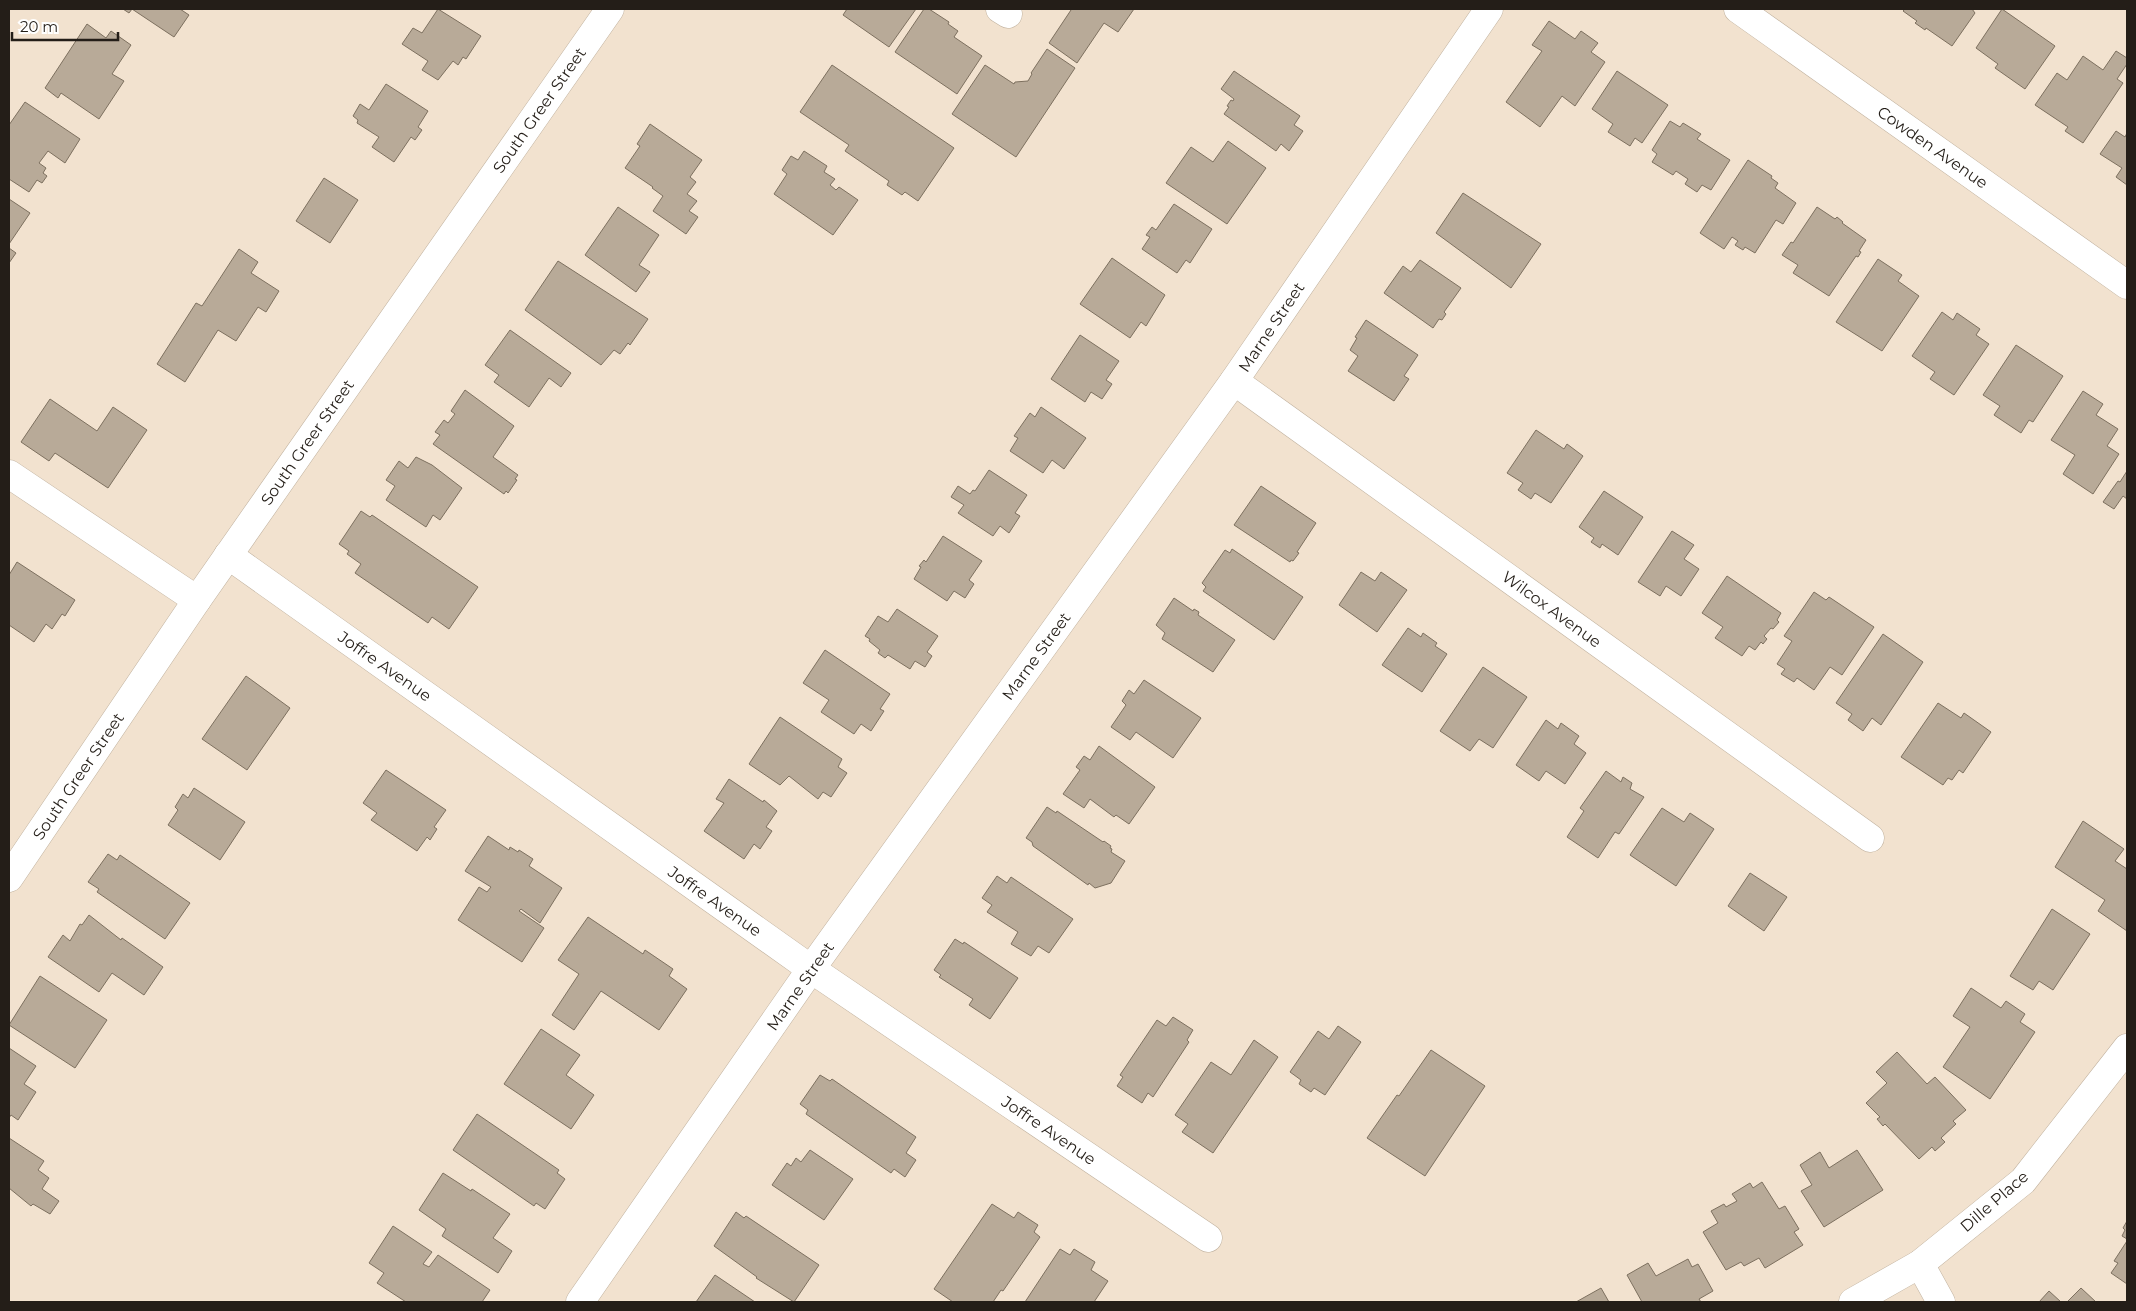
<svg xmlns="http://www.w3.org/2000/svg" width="2136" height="1311" font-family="Montserrat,sans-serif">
<rect width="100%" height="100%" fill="#f2e2cf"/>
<g fill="#b8aa98" stroke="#7d705f">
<polygon points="123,9 180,9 189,15 174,37 132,9 129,13"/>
<polygon points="438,9 481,36 466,59 463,57 458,65 453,61 438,80 422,70 428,61 402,44 413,28 422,33"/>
<polygon points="847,9 916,9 889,47 843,15"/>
<polygon points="924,9 929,9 949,22 948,24 958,31 954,37 982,56 957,94 895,52"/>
<polygon points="1069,9 1134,9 1118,32 1104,23 1077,63 1049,43 1071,10"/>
<polygon points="1905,9 1972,9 1975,13 1952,46 1926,28 1925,30 1915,23 1917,21 1903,11"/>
<polygon points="2002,9 2055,46 2025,89 1995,68 1998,64 1976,48"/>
<polygon points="1549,21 1575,39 1581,31 1598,43 1591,52 1605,62 1575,106 1562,96 1540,127 1506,102 1542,51 1532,45"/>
<polygon points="87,24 106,38 111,31 131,45 112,74 124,81 99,119 61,93 58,98 45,88"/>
<polygon points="1047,49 1075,68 1016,157 952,114 985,65 1014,84 1015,82 1028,81 1032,74 1031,73"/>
<polygon points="2116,51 2127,58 2127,64 2117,79 2123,83 2083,143 2065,131 2068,127 2035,105 2057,73 2067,80 2083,56 2103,70"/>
<polygon points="832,65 954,148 918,201 905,192 902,195 887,185 889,181 845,151 849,145 800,112"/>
<polygon points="1234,71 1300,116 1294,125 1303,131 1289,151 1281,144 1276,151 1224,114 1229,107 1227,106 1231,100 1233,101 1234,99 1221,89"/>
<polygon points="1617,71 1668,105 1642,143 1635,138 1630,146 1608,132 1613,124 1592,109"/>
<polygon points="386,84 428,111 418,127 422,130 415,140 411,137 394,162 372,147 379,137 357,123 358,120 353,116 360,104 369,110"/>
<polygon points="25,102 80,139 65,163 48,151 39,163 46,168 43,173 47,176 42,183 37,180 29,192 9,179 9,125"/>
<polygon points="1670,121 1680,127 1683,123 1701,134 1697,139 1730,160 1711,190 1702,185 1697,192 1685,184 1688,179 1676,171 1673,175 1652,162 1657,154 1652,150"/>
<polygon points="650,124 702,160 690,177 696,182 687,194 697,201 689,211 698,217 686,234 653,211 663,196 652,188 653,187 625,168 640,146 637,144"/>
<polygon points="2116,131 2125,137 2127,133 2127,185 2116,177 2122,168 2100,154"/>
<polygon points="1228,141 1266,168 1227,224 1166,183 1191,147 1213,162"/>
<polygon points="804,151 827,166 824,172 835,179 830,185 836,190 839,187 858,200 833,235 774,194 787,174 782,170 791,156 798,160"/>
<polygon points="1748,160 1772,176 1771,178 1778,183 1775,188 1796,203 1783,224 1776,220 1755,253 1745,247 1743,250 1735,245 1738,241 1732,237 1724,249 1700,233"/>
<polygon points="324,178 358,200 330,243 296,221"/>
<polygon points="1463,193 1541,244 1511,288 1436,233"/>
<polygon points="9,199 30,213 9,244"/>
<polygon points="1174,204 1212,229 1190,263 1186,260 1177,273 1142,249 1150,237 1146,235 1152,227 1156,230"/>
<polygon points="618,207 659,235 639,265 650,272 636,292 585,255"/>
<polygon points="1817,207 1835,219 1837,217 1843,222 1842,223 1866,240 1859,251 1861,252 1858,257 1856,256 1829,296 1793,273 1798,265 1782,255 1791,242 1793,243"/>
<polygon points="9,248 16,253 9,263"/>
<polygon points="239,249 258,262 251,273 279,291 266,312 258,307 236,341 218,330 185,382 157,364 196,303 202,306"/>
<polygon points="1112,258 1165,295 1146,326 1141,322 1130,338 1080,304"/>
<polygon points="1878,259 1902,275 1898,281 1919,296 1882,351 1836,322"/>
<polygon points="1420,260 1461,288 1444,312 1446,314 1442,320 1439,319 1433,328 1384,293 1403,266 1411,272"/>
<polygon points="558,261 648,319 630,345 628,343 620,354 614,350 601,365 525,310"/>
<polygon points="1942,312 1953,320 1957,313 1980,329 1976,335 1989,344 1954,395 1930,379 1935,372 1912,356"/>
<polygon points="1366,320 1418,355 1404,376 1409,379 1394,401 1348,371 1358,356 1350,350 1357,338 1355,337"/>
<polygon points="510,330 571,373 561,387 549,378 529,407 494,382 499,375 485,365"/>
<polygon points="1080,335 1119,361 1106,380 1112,384 1102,399 1091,392 1085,402 1051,379"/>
<polygon points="2016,345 2063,376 2033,422 2029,420 2021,433 1994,415 2000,406 1983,395"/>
<polygon points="465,390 514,426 493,457 518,475 515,479 517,480 508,493 506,491 504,494 433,444 440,435 435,432 444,420 448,423 455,414 451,411"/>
<polygon points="2083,391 2103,404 2096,415 2118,429 2107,446 2119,454 2093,494 2063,474 2075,455 2051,440"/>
<polygon points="50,399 97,431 113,407 147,430 108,488 55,453 49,461 21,442"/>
<polygon points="1041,407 1086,438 1064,469 1052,460 1043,473 1010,451 1018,438 1014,436 1030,413 1035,417"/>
<polygon points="1536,430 1564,449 1567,444 1583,456 1551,503 1535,493 1531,499 1518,490 1523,483 1507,473"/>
<polygon points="416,457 432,465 462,488 440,520 433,515 426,527 386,500 395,486 386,480 399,461 408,468"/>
<polygon points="989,470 1027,495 1015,513 1020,516 1009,533 1000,526 993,536 958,513 964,505 951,497 958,486 970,494 973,490 975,491"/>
<polygon points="2127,471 2127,499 2123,496 2114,509 2103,502 2118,481 2120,482"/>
<polygon points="1261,486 1316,523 1297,552 1299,553 1293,561 1291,560 1290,562 1234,525"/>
<polygon points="1604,491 1643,517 1618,555 1602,544 1600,548 1591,542 1594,538 1579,527"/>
<polygon points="361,511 370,517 372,515 478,587 449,629 432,617 428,623 355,573 361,564 347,554 349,551 339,544"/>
<polygon points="1672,531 1694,545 1684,559 1699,569 1681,596 1666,586 1660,596 1638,582"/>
<polygon points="943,536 982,561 969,580 974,584 965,598 954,591 947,601 914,579 921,567 919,566 924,560 926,562"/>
<polygon points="1232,549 1303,597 1274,640 1203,591 1206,587 1202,583 1225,550 1230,553"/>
<polygon points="17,562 75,600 65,616 62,614 52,629 46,624 34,642 9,625 9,575"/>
<polygon points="1361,572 1375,581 1381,572 1407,590 1377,632 1339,605"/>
<polygon points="1727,576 1781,613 1777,620 1779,622 1773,629 1771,628 1764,636 1767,639 1763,644 1761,642 1755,650 1749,646 1742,656 1715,638 1723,627 1702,613"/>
<polygon points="1814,592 1826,600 1829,597 1874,627 1842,675 1830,667 1814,690 1797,678 1794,682 1781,674 1785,669 1777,664 1792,641 1784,636"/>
<polygon points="1174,598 1193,611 1194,609 1199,612 1198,615 1235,640 1213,672 1162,639 1165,633 1156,625"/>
<polygon points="897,609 938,636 927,652 932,656 925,667 915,661 910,669 888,655 885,658 878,653 880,650 869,641 870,639 865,636 878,616 888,622"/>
<polygon points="1408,628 1421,637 1423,633 1437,643 1435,646 1447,654 1422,692 1382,665"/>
<polygon points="1883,634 1923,662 1881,725 1872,718 1863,731 1848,720 1852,714 1836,703"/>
<polygon points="825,650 890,694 880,709 884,711 871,731 861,724 854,734 821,712 829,700 803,683"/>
<polygon points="1483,667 1527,697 1493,748 1479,739 1470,751 1440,731"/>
<polygon points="246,676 290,708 247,770 202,739"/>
<polygon points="1144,680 1201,718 1173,758 1136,732 1130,740 1111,727 1126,705 1122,701 1129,690 1134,694"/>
<polygon points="1938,703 1961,718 1964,713 1991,732 1963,773 1959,770 1952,780 1948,778 1943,785 1901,757"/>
<polygon points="780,717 842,759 838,767 847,773 831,797 823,792 818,799 789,776 780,785 749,764"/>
<polygon points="1546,720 1558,729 1561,723 1579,736 1574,744 1586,753 1565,784 1546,771 1539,781 1516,765"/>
<polygon points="1099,746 1155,787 1129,824 1116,815 1114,817 1090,799 1084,808 1063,794 1080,770 1076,767 1084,756 1090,760"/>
<polygon points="386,770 446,810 434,827 437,829 430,840 427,837 417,851 371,820 377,813 363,803"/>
<polygon points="1606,771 1621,782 1623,777 1632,783 1630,789 1644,797 1619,834 1615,832 1598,858 1567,837 1584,811 1580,808"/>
<polygon points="729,779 763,802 764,800 777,811 766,827 772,831 760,849 754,844 744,859 704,831 724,803 716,799"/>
<polygon points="194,788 245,822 220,860 168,825 178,810 175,807 183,794 188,798"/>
<polygon points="1047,807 1056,813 1057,811 1103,842 1104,841 1111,846 1110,848 1112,849 1111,852 1125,861 1111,883 1095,888 1089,883 1088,885 1033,846 1032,842 1026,838"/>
<polygon points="1662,808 1684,822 1690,813 1714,829 1676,886 1630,855"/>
<polygon points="2083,821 2124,849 2115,861 2127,869 2127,931 2098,911 2105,900 2055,867"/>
<polygon points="488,836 509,850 510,847 518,852 519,850 533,859 529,866 562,888 540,923 521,909 519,911 544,928 522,962 458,920 479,887 487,892 491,887 465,871"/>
<polygon points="108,854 117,860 120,855 190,903 165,939 97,892 99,889 88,882"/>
<polygon points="1750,873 1787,897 1764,931 1728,906"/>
<polygon points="997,876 1007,883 1011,877 1073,919 1049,953 1038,946 1031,956 1011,944 1018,932 987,912 992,905 982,898"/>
<polygon points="2052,909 2090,934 2053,990 2039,981 2033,990 2010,976"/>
<polygon points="89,915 121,940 122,938 163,967 144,995 112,973 99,992 48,957 63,935 70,941 80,924 82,925"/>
<polygon points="588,917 643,954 645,950 673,969 669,976 687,989 659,1030 601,991 574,1030 552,1015 579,974 558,960"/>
<polygon points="955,939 963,944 964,942 1018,978 990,1019 969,1005 973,999 939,977 941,975 934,970"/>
<polygon points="40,976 107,1020 75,1068 9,1025"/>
<polygon points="1971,988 2001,1008 2006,1001 2025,1014 2020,1022 2035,1032 1990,1099 1943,1067 1970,1027 1953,1016"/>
<polygon points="1173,1017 1193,1030 1187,1040 1189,1042 1153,1097 1148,1093 1142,1103 1117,1086 1123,1077 1120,1075 1157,1020 1166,1026"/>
<polygon points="1338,1026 1361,1042 1325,1095 1314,1088 1311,1092 1299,1084 1301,1080 1290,1072 1318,1031 1329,1039"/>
<polygon points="541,1029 580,1055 566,1075 594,1095 571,1129 504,1084"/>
<polygon points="1254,1040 1278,1057 1213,1153 1182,1132 1188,1124 1175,1115 1211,1062 1231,1075"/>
<polygon points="9,1048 36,1066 24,1084 36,1092 18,1120 11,1115 9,1118"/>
<polygon points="1431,1050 1485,1086 1425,1176 1367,1138 1397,1095 1399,1096"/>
<polygon points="1897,1052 1927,1084 1935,1077 1966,1110 1953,1121 1956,1124 1941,1138 1945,1142 1935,1151 1932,1147 1919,1159 1885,1124 1883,1126 1877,1119 1880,1117 1866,1103 1887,1083 1876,1072"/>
<polygon points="820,1075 830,1081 832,1079 916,1137 906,1153 916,1160 905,1177 894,1169 891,1173 806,1114 808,1110 800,1104"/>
<polygon points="477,1114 559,1170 557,1173 565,1179 545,1209 536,1203 534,1206 453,1150"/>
<polygon points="9,1138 44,1161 38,1170 49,1178 42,1189 59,1201 50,1214 33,1204 31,1206 9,1188"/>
<polygon points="810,1150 853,1179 824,1220 772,1185 787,1163 791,1166 796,1158 801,1162"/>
<polygon points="1857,1150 1883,1190 1824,1227 1801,1191 1812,1185 1800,1165 1820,1152 1829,1168"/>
<polygon points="443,1173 471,1191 472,1189 510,1214 493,1238 512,1251 498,1273 442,1236 446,1229 419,1210"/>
<polygon points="1762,1182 1779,1209 1785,1206 1799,1229 1794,1232 1803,1245 1765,1268 1759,1258 1744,1266 1741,1262 1726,1270 1703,1232 1718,1223 1711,1211 1724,1204 1726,1207 1737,1201 1732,1194 1750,1183 1753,1188"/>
<polygon points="992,1204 1014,1218 1018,1212 1038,1225 1034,1232 1040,1237 1003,1291 1001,1290 993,1302 953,1302 934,1289"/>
<polygon points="736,1212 744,1218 746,1216 819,1265 794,1302 756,1278 757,1277 714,1246"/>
<polygon points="2127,1221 2127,1239 2122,1236 2125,1230 2123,1228"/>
<polygon points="393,1226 432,1252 423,1264 429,1267 438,1255 490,1290 482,1302 406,1302 377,1283 384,1273 369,1263"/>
<polygon points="2127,1241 2127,1284 2111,1273 2118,1263 2114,1261"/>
<polygon points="1060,1249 1070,1255 1074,1249 1095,1262 1091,1270 1108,1281 1094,1302 1025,1302"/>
<polygon points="1688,1259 1692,1267 1698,1264 1713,1291 1699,1299 1701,1302 1642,1302 1627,1275 1648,1263 1656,1276"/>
<polygon points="715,1275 755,1302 696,1302"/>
<polygon points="1601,1288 1609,1302 1576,1302"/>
<polygon points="2081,1288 2096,1302 2067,1302"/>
<polygon points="2049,1291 2061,1302 2039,1302"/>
</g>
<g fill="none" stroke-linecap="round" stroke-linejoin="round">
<defs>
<g id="street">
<polyline points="1000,9 1008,14"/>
<polyline points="1738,9 2127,285"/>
<polyline points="1234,381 1870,838"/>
<polyline points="9,474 197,600"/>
<polyline points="228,555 811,969 1208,1238"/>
<polyline points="1920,1264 1941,1302"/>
<polyline points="580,1302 811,969 1234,381 1489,9"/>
<polyline points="1853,1302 1920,1264 2023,1181 2127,1048"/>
</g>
<polyline id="secondary" points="9,878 197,600 610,9"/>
</defs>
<use href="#street" stroke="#c1b29f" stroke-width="29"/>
<use href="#secondary" stroke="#c1b29f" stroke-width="29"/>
<use href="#street" stroke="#fff" stroke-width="28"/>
<use href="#secondary" stroke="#fff" stroke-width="28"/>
</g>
<g text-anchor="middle" stroke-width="4.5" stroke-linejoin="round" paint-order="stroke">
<g font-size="16" fill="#241e18" stroke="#fff">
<text transform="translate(539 110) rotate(-55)" y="6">South Greer Street</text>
<text transform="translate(1933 147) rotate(35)" y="6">Cowden Avenue</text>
<text transform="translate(1271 327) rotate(-56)" y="6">Marne Street</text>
<text transform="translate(307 442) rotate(-55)" y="6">South Greer Street</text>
<text transform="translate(1552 609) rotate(36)" y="6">Wilcox Avenue</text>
<text transform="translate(1036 656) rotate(-54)" y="6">Marne Street</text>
<text transform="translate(385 666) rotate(35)" y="6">Joffre Avenue</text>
<text transform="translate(78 776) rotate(-56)" y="6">South Greer Street</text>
<text transform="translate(715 901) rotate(35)" y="6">Joffre Avenue</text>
<text transform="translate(800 986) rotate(-55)" y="6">Marne Street</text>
<text transform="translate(1049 1130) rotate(34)" y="6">Joffre Avenue</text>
<text transform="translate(1994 1201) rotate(-41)" y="6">Dille Place</text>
</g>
</g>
<rect width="2136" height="1311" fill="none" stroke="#241e18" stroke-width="20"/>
<path d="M12 32v8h106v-8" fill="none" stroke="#241e18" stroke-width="2.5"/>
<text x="20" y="32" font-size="15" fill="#241e18" stroke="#ffffff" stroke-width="4" paint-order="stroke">20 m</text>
</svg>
